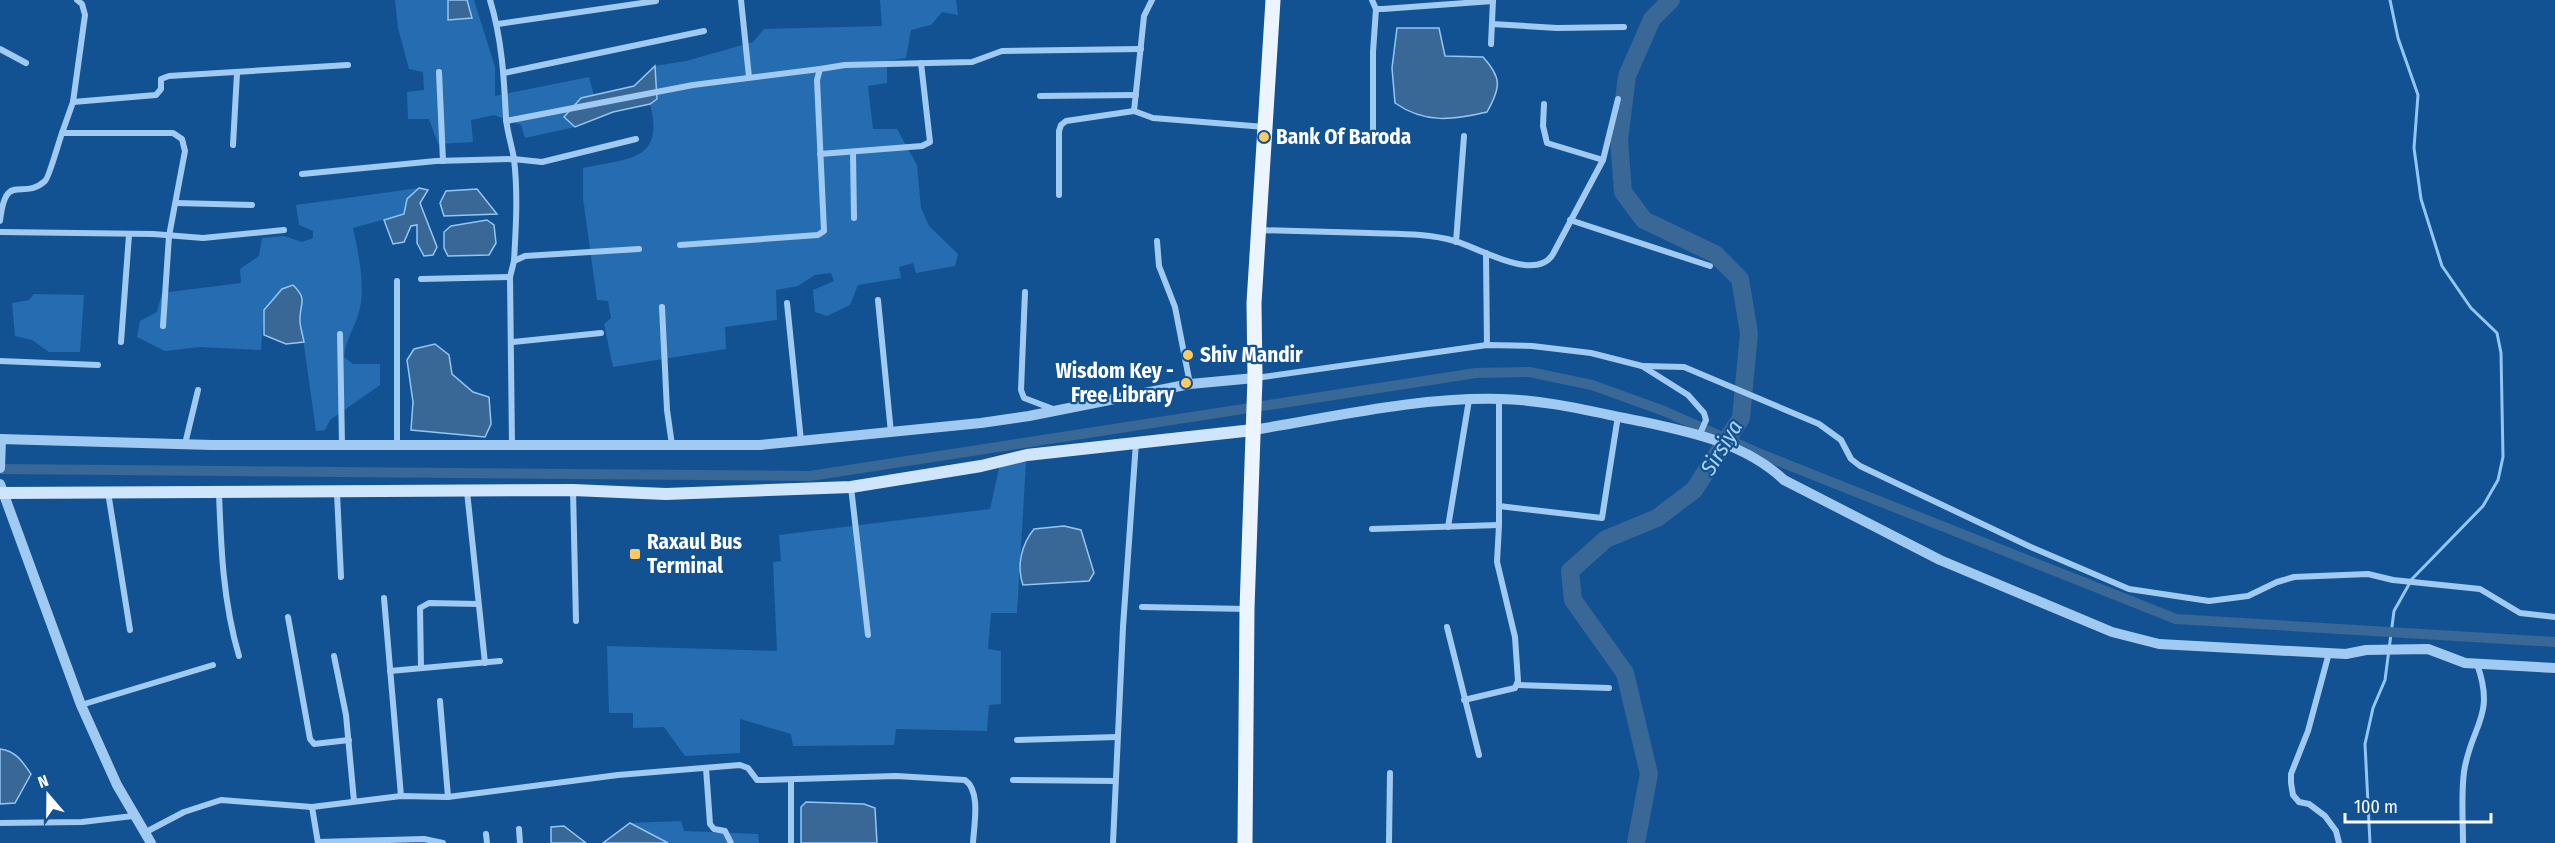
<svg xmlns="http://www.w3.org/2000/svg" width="2555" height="843" font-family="'Fira Sans Condensed',sans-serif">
<rect width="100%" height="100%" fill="#135292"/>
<g fill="#256cb1">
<polygon points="395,0 474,0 495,67 495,96 589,77 594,96 581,98 564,117 575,127 525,138 521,125 494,115 471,120 473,142 438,144 429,119 408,119 407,92 424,90 423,72 409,69 398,28"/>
<path d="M 880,0 L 956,0 L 958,15 L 942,12 L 931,25 L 911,30 L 906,58 L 887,61 L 887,83 L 868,86 L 873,129 L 897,129 L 917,165 L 921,208 L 929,226 L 958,254 L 955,266 L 916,273 L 913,263 L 899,267 L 901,278 L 858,285 L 850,305 L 827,316 L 815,312 L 813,290 L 834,281 L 831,273 L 815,275 L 798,286 L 776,290 L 777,320 L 725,327 L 726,349 L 613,367 L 604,324 L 611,318 L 608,301 L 597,300 L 583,198 L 583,168 C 628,158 665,162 650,104 L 657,99 L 655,66 L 686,61 L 753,42 L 764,29 L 882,26 Z"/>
<path d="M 419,188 L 407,199 L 404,214 L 353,228 C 358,252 364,278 361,303 C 358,323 346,337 344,357 L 353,364 L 380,364 L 380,385 L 330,420 L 325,430 L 316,431 L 300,317 L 264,310 L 261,350 L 200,347 L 165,351 L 137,337 L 140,321 L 157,312 L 162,293 L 241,283 L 240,269 L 259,256 L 262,238 L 284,236 L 302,242 L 313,238 L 313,231 L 299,225 L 296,205 Z"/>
<polygon points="34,294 84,295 80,352 49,352 32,340 15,336 12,303 29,300"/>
<polygon points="1026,462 1017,613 991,613 988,649 1001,651 1001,704 989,705 987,731 896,729 894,745 793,746 791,734 740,719 740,753 685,756 664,727 633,728 633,713 609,713 607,646 777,651 773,562 781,561 779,535 990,509 1000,464"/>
<polygon points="681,821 684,831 758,834 759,843 668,843 630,823"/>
</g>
<g fill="#396796" stroke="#92c6f5" stroke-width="1.5">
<polygon points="448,0 467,0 472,18 448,20"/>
<path d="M 1397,28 L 1439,28 L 1445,56 L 1483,57 C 1502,78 1501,87 1487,112 C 1453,120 1425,124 1395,103 L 1392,68 Z"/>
<polygon points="655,66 657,99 650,104 613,112 575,127 564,117 581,98 634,86"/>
<polygon points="419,188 428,190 420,203 437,247 433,255 424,256 417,243 417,225 411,226 404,242 393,244 384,220 404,214 407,199"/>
<polygon points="477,189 497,214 444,216 440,203 446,191"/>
<polygon points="487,220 494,225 496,243 489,255 448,256 444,248 444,232 451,226"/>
<path d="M 293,285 C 307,299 301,301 300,317 C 299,325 303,335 304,342 L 286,344 L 264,335 L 264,310 L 282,289 Z"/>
<polygon points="435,344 449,355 452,374 473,392 489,397 491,424 485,437 411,430 413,402 407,360 414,349"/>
<path d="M 1064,526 L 1081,530 L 1094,573 L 1089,581 L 1023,585 C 1016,565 1022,544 1034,529 Z"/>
<path d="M 0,749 C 16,751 22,761 31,774 L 15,803 L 0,804 Z"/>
<polygon points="806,802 864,804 875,808 877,843 801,843 801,807"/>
<polygon points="630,823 668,843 603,843"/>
<polygon points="564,826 586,843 551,843 551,827"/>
</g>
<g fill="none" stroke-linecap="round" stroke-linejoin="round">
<polyline stroke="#92c6f5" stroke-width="3" points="2370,843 2365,744 2373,708 2385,680 2394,611 2412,579 2483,506 2498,480 2503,457 2501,353 2497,333 2471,308 2442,266 2421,199 2414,148 2418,95 2398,38 2390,0"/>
<polyline stroke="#396796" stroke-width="10" points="0,469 810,476 1476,373 1529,372 1592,385 1664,411 1763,455 2176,619 2555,642"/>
<polyline stroke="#396796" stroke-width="18" points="1636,843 1649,774 1625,673 1573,600 1570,571 1606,539 1657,518 1694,490 1741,418 1749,333 1740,279 1715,254 1644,220 1623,192 1619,140 1627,76 1652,19 1671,0"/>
<g stroke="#a1caf2" stroke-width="6">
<path d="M 490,0 C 502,39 504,78 506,118 C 507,132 512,146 514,159 C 518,193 516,227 514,261"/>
<polyline points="741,0 749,77"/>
<polyline points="1372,0 1376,9 1383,9 1493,1"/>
<polyline points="498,24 656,1"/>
<polyline points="1492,24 1557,28 1624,27"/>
<polyline points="1491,44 1493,0"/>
<polyline points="0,49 26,63"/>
<polyline points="439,72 443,161"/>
<polyline points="504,73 704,31"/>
<polyline points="1040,96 1136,95"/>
<polyline points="73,102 156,95 161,89 161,79 169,76 348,65"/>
<polyline points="1544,104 1543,126 1547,143 1603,160"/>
<polyline points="1134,111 1144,16 1152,0"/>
<polyline points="506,121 693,85 820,69"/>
<polyline points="1373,132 1373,52 1376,9"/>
<polyline points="62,133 73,102 85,15 82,4 77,0"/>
<polyline points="233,145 237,73"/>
<polyline points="853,152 854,218"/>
<polyline points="820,154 922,146 930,142 921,63"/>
<polyline points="302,174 436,161 513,159 542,162 636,139"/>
<polyline points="1059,195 1059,131 1061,125 1066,121 1134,111 1153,118 1265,127"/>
<polyline points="176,203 252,205"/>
<polyline points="1570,220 1710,266"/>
<path d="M 0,221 C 6,169 22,202 45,181 C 49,178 59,141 62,133 L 173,133 L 182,139 L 185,151 L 169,236 L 163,326"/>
<path d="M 1258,230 C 1295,231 1332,232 1369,233 C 1398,234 1427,233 1455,241 C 1479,248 1536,283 1553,254 L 1603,160 L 1618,99"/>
<polyline points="0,232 153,234 203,238 284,230"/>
<polyline points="1157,241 1159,266 1175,307 1190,384"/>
<polyline points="1456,242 1464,136"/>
<polyline points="680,245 818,235 824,231 817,80 820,69 845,65 972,62 1002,51 1141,49"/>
<polyline points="1486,253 1487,345"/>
<polyline points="421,279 510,277"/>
<polyline points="1025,292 1021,390 1024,398 1053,409"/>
<polyline points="878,300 891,433"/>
<polyline points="787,303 801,441"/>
<polyline points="662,307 667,410 672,445"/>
<polyline points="340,334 342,445"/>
<polyline points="121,342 129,235"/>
<polyline points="513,342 601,333"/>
<polyline points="0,361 98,365"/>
<polyline points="1642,366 1684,367 1819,424 1841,440 1851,459 1860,466 2033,548 2129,589 2209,601 2248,596 2277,582 2294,577 2368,574 2393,580 2480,589 2520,613 2555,617"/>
<polyline points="1256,378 1487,345 1532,346 1591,353 1642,366 1688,395 1704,413 1706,420 1700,434"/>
<polyline points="185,444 198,390"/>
<polyline points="397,445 397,281"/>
<polyline points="512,445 510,277 514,261 525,256 639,249"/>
<polyline points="851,487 868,635"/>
<polyline points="573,490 576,621"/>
<polyline points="467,491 485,663"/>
<polyline points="108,492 130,630"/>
<path d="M 219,493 C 221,548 223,602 239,656"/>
<polyline points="337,493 341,577"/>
<polyline points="1499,506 1602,518 1618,416"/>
<polyline points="1448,527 1469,400"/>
<polyline points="1372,529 1499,525"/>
<polyline points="384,598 401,796"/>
<polyline points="1142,607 1247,609"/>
<polyline points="288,617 310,739 314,744 349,740"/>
<polyline points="1447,627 1479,755"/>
<polyline points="2329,653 2308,731 2291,774 2291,783 2293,795 2299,802 2309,804 2325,816 2336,831 2339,843"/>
<polyline points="334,656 346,715 354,801"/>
<polyline points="421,668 420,608 429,603 478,604"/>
<polyline points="390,671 500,661"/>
<polyline points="1517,685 1609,688"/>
<polyline points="1464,700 1515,688 1518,681 1515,637 1497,562 1499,525 1499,399"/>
<polyline points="440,701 448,797"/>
<polyline points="81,705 213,665"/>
<polyline points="1017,740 1117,737"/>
<polyline points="706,768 710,824 714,829 725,831 731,843"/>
<polyline points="791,780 791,843"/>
<polyline points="1013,780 1115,781"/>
<polyline points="312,807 318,843"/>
<polyline points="0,823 82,822 133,816"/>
<polyline points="519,829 520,843"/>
<path d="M 144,833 L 184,812 L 221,800 L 312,807 L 401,796 L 448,797 L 618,775 L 740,765 L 748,768 L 757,780 L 764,780 L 896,776 L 965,780 C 981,791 974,825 973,843"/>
<polyline points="486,834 487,843"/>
<polyline points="318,842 424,839 443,843"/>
<polyline points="1113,843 1123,627 1136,442"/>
<polyline points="1389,843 1390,773"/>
<path d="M 2463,843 C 2463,820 2461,795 2464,772 C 2471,725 2496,717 2477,664"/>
</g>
<g stroke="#a1caf2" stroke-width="10">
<path d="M 1253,430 C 1334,417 1418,397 1500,399 C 1548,400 1593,412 1639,421 C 1691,432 1745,443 1784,480 L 1940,560 L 2112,632 L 2159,644 L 2346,654 L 2366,650 L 2428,649 L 2465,663 L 2555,668"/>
<polyline points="0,439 212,445 760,445 981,423 1029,416 1190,384 1255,378"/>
<polyline points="0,468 1,439"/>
<polyline points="0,484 81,705 117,785 151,843"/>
</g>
<polyline stroke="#cfe5fc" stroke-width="12" points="0,493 573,490 666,494 851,487 981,466 1027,455 1253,430"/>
<polyline stroke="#ebf4ff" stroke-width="15" points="1245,843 1247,609 1255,378 1254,303 1273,0"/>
</g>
<g fill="#ffc961" stroke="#135292" stroke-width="2">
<circle cx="1264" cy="137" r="6"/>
<circle cx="1188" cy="355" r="6"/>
<circle cx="1186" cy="383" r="6"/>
<rect x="629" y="548" width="12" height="12" rx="3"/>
</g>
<g text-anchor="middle" stroke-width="4.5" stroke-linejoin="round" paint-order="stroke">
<g font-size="21" font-weight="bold" fill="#fff" stroke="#135292" text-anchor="start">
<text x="1276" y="144">Bank Of Baroda</text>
<text x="1200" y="362">Shiv Mandir</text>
<text x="1174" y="378" text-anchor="end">Wisdom Key -<tspan x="1174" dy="24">Free Library</tspan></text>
<text x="647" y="549">Raxaul Bus<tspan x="647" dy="24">Terminal</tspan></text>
</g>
<g font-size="22" font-style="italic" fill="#add4f9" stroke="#135292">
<text transform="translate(1721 447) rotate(-59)" y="8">Sirsiya</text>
</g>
</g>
<g transform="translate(48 795) rotate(340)" stroke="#135292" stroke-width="4.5" paint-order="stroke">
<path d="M0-4.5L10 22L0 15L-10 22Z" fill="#ffffff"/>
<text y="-9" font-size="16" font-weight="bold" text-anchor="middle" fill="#ffffff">N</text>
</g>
<path d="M2345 813v9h146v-9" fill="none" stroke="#ffffff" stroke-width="3"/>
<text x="2354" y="813" font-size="18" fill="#ffffff" stroke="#135292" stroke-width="4.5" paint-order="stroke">100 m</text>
</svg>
